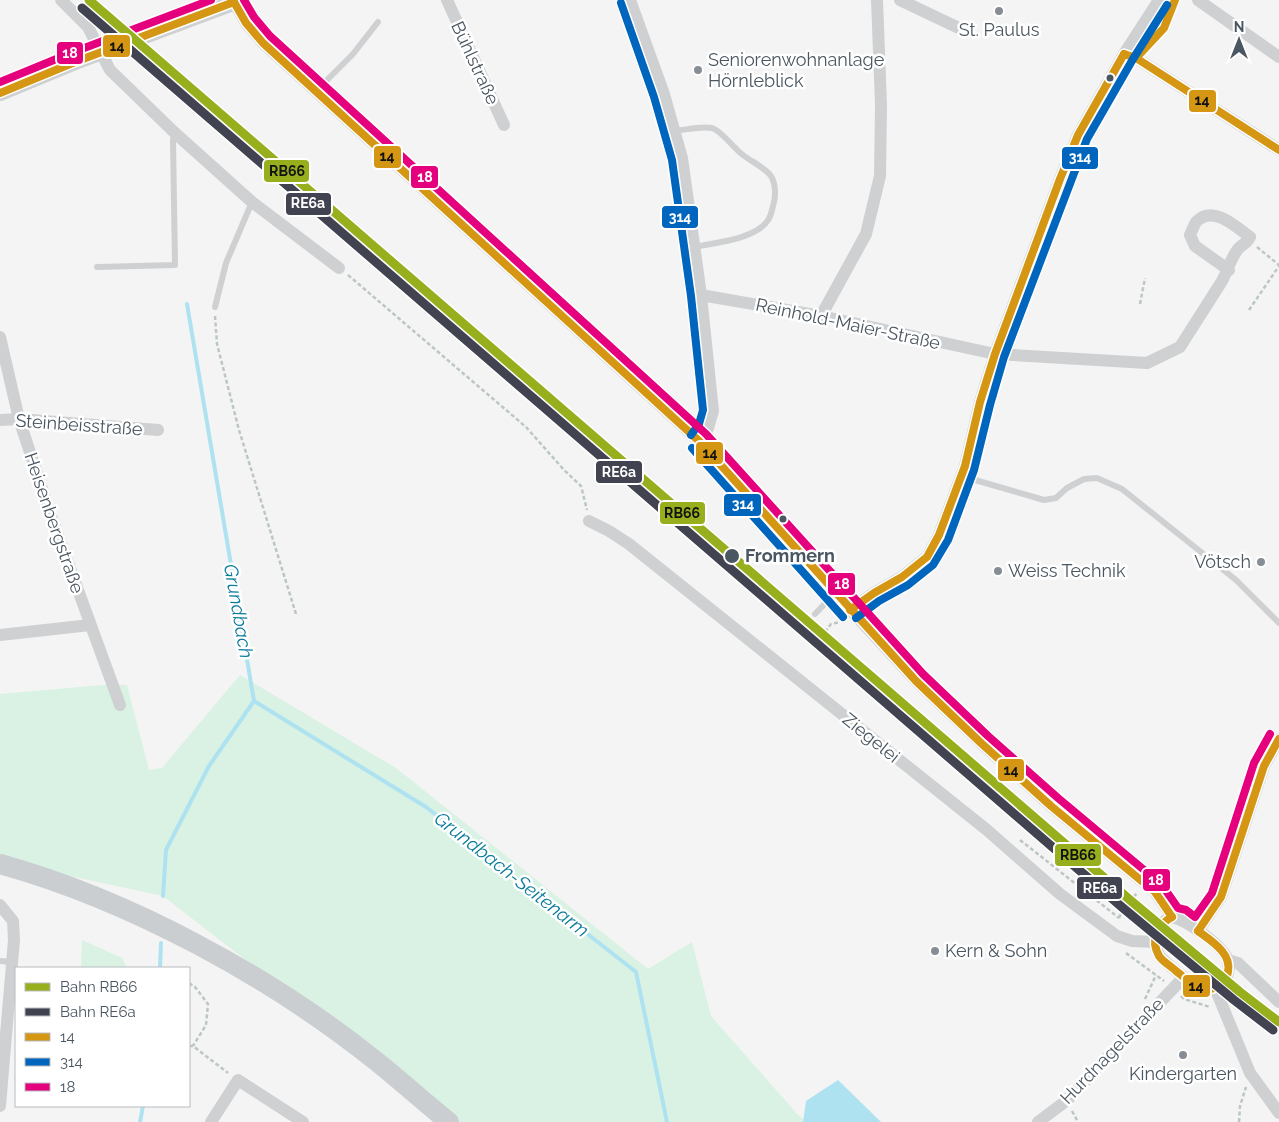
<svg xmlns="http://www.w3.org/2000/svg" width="1279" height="1122" font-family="Raleway,sans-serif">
<rect width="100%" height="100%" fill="#f4f4f4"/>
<g fill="#d9f2e3">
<polygon points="240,675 396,768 648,969 692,942 711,1016 798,1115 807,1122 449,1122 375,1060 163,896 0,861 0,694 103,685 127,685 149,770 162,768"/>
<polygon points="82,940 122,958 127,968 81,968"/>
</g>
<polygon fill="#aee2f0" points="838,1080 881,1122 803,1122 806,1101"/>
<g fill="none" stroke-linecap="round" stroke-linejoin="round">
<g stroke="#aee2f0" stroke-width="4">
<polyline points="254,701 426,807 636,972 667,1122"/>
<polyline points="163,896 166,850 209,766 254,701 187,304"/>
<polyline points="160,968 161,943"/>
<polyline points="140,1122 143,1106"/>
</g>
<g stroke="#bcc7c4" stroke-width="2.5" stroke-dasharray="4 2.5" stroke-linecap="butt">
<polyline points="1257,247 1279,265"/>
<polyline points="348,275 526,427 564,470 581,486 587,510"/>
<polyline points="1140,304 1145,278"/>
<polyline points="1249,310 1279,266"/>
<polyline points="215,316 217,344 239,430 296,614"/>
<polyline points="825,632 831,624 840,622"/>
<polyline points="1020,840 1119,918"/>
<polyline points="1119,918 1123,909 1138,892"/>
<polyline points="1126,953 1164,981"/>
<polyline points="189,983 195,987 208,1004 206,1025 193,1046"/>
<polyline points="1181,996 1184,999 1210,1007"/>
<polyline points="1145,999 1156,975"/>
<polyline points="1232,1001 1245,986"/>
<polyline points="189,1046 193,1046 228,1073"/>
<polyline points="1072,1111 1078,1122"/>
<polyline points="1239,1122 1240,1106 1246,1087"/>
</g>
<g stroke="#ced0d2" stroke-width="6">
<polyline points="1136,58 1164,28 1175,0"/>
<polyline points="316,91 353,54 378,22"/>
<path d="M 674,131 C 686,130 700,126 712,128 C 722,131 734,149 743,155 C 752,162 764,167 771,176 C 776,184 776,197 773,206 C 772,210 771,216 768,220 C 757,239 714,243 694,247"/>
<polyline points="97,267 175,265 173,140 175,133"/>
<polyline points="215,307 226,263 252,202"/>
<polyline points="961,476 1044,500 1056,498 1067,488 1084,479 1097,478 1122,489 1236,580 1279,623"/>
<polyline points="815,614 835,593"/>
<polyline points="0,961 13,962"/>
</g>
<g stroke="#ced0d2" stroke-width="12">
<polyline points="61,0 88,27 110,70 175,133 252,202 339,268"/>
<polyline points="447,0 504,125"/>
<polyline points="630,0 664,94 682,158 701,295 713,411 708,428 699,441"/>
<polyline points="900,0 961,29"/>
<polyline points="1198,0 1279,57"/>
<polyline points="234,2 246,23 263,43 699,441 835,593 916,681 981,743 1051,806 1155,892 1172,917"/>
<polyline points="1124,54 1136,58 1279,150"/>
<path d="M 701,295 L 821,316 L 995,354 L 1147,363 L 1180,347 L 1222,281 C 1227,272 1232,255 1239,248 C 1243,244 1247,243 1250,237 C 1236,227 1214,205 1197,221 C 1194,224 1192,231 1190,235 L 1195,246 L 1229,270"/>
<polyline points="821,316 866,234 880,176 881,105 877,0"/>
<polyline points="0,337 19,419 51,516 120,705"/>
<polyline points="0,420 19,419 158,430"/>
<polyline points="589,521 609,531 629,544 987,830 1060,894 1117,936 1132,941 1155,942"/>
<polyline points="850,610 874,593 902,577 927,557 939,535 965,466 980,402 995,354 1060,179 1078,135 1124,54 1159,0"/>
<polyline points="0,635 90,625"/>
<polyline points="0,905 13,921 14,940 0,1106"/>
<path d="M 1172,917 C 1188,921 1220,944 1227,958 C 1230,965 1229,974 1225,980 C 1222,985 1215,989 1209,989 C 1206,989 1200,988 1197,987 C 1191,984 1162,960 1159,955 C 1151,938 1155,924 1172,917 Z"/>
<polyline points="1198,931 1221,897 1264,766 1279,739"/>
<polyline points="1228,960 1238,963 1279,1002"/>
<polyline points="1215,988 1250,1073 1279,1113"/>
<polyline points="211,1122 238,1080 303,1122"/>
<polyline points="1038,1122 1066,1101 1184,977"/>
</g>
<polyline stroke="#ced0d2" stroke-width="16" points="0,93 75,62 241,0"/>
<path stroke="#caced1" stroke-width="20" d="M 0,864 C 130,900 271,977 376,1061 C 401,1081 424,1102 449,1122"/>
<defs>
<g id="bus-1">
<polyline points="234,2 246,23 263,43 699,441 916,681 981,743 1051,806 1155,892 1172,917"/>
<polyline points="1124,54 1136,58 1279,150"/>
<polyline points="1136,58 1164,28 1175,0"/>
<polyline points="0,93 75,62 234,2"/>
<polyline points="850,610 874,593 902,577 927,557 939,535 965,466 980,402 995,354 1060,179 1078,135 1124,54"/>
<path d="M 1172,917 C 1157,925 1150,940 1159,956 C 1163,962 1171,966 1176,971 C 1188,980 1200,995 1217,987 C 1223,983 1227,978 1228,972 C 1232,953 1211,941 1198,931"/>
<polyline points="1198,931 1221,897 1264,766 1279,739"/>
</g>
<g id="bus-2">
<polyline points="621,3 654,97 672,160 691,296 703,410 699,424 691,435"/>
<polyline points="692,448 843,617"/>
<polyline points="856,618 879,601 908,585 933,565 948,540 974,470 990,405 1004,357 1087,139 1133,59 1167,5"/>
</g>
<g id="bus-3">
<polyline points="244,0 254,17 270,36 706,434 923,674 988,736 1058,798 1162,885 1178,908 1186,910 1195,917 1212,893 1254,763 1270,734"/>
<polyline points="0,82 71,53 211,0"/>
</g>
</defs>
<use href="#bus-1" stroke="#fff" stroke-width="11"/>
<use href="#bus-2" stroke="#fff" stroke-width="11"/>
<use href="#bus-3" stroke="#fff" stroke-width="11"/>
<use href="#bus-1" stroke="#d49613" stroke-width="8"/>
<use href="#bus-2" stroke="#0065bd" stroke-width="8"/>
<use href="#bus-3" stroke="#e5007d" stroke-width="8"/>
<defs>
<polyline id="rail-1" points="89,0 1130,900 1240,992 1279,1022"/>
<polyline id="rail-2" points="82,8 1123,908 1234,1000 1273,1030"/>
</defs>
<use href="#rail-1" stroke="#fff" stroke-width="12"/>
<use href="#rail-2" stroke="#fff" stroke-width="12"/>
<use href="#rail-1" stroke="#97ae1d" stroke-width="9"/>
<use href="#rail-2" stroke="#424351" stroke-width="9"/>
</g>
<g fill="#868d94" stroke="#fff" stroke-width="2">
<circle cx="999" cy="11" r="5"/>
<circle cx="698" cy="70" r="5"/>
<circle cx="1261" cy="562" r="5"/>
<circle cx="998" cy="571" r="5"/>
<circle cx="935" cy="951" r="5"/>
<circle cx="1183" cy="1055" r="5"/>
</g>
<g fill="#4a5661" stroke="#fff" stroke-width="2">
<circle cx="1110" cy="78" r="4.5"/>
<circle cx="783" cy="519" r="4.5"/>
<circle cx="732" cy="556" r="8"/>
</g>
<g text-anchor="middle" stroke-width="5" stroke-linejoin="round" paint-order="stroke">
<g font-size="18" fill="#4a5661" stroke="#fff" text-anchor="start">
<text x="999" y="36" text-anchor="middle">St. Paulus</text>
<text x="708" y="66">Seniorenwohnanlage<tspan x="708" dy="21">Hörnleblick</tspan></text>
<text x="1251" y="568" text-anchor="end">Vötsch</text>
<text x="1008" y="577">Weiss Technik</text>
<text x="945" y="957">Kern &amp; Sohn</text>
<text x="1183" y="1080" text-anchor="middle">Kindergarten</text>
</g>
<g font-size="18" fill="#4a5661" stroke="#fff">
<text transform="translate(475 63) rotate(65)" y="6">Bühlstraße</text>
<text transform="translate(848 324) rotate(12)" y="6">Reinhold-Maier-Straße</text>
<text transform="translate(79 425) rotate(4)" y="6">Steinbeisstraße</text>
<text transform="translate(54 523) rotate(71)" y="6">Heisenbergstraße</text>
<text transform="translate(871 738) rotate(39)" y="6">Ziegelei</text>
<text transform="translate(1112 1051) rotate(-46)" y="6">Hurdnagelstraße</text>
</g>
<g font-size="18" font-weight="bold" fill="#4a5661" stroke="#fff" text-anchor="start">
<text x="745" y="562">Frommern</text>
</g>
<g font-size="19" font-style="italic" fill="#0c7c9b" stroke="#fff">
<text transform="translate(239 611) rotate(80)" y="7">Grundbach</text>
<text transform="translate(512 874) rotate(38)" y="7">Grundbach-Seitenarm</text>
</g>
</g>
<g stroke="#fff" stroke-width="2">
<rect x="102" y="34" width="29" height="24" rx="5" fill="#d49613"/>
<rect x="56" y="41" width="28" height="24" rx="5" fill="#e5007d"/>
<rect x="1188" y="89" width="29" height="24" rx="5" fill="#d49613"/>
<rect x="373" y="145" width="29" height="24" rx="5" fill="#d49613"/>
<rect x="1061" y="146" width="38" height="24" rx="5" fill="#0065bd"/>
<rect x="263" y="159" width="47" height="24" rx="5" fill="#97ae1d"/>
<rect x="410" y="165" width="29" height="24" rx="5" fill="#e5007d"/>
<rect x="285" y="192" width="47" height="24" rx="5" fill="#424351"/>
<rect x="661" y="205" width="38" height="24" rx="5" fill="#0065bd"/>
<rect x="695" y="441" width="29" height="24" rx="5" fill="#d49613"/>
<rect x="595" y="460" width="48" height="24" rx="5" fill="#424351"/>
<rect x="723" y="493" width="39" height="24" rx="5" fill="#0065bd"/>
<rect x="659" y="501" width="47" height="24" rx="5" fill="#97ae1d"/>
<rect x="827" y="572" width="29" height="24" rx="5" fill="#e5007d"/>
<rect x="997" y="758" width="28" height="24" rx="5" fill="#d49613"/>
<rect x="1054" y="843" width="48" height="24" rx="5" fill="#97ae1d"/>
<rect x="1142" y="868" width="29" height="24" rx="5" fill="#e5007d"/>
<rect x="1076" y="876" width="47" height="24" rx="5" fill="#424351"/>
<rect x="1182" y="974" width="29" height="24" rx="5" fill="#d49613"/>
</g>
<g font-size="14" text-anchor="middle" font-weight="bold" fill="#fff">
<text x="70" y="58">18</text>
<text x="1080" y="162">314</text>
<text x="425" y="182">18</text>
<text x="308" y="208">RE6a</text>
<text x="680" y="222">314</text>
<text x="619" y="477">RE6a</text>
<text x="743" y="509">314</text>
<text x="842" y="589">18</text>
<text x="1156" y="885">18</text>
<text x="1100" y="893">RE6a</text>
</g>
<g font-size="14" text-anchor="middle" font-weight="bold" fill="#111">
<text x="117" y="51">14</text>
<text x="1202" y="105">14</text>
<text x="387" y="161">14</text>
<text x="287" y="176">RB66</text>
<text x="710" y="458">14</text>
<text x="682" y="518">RB66</text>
<text x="1011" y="775">14</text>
<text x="1078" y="860">RB66</text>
<text x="1196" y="991">14</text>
</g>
<rect x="15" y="967" width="175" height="140" fill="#ffffff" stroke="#b7bbc0"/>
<rect x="25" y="983" width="25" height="8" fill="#97ae1d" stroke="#b7bbc0"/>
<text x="60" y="992" font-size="15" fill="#4a5661">Bahn RB66</text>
<rect x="25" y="1008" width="25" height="8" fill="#424351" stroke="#b7bbc0"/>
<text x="60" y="1017" font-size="15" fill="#4a5661">Bahn RE6a</text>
<rect x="25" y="1033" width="25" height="8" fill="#d49613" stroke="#b7bbc0"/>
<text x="60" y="1042" font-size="15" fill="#4a5661">14</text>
<rect x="25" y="1058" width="25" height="8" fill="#0065bd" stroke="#b7bbc0"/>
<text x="60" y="1067" font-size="15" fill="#4a5661">314</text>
<rect x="25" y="1083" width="25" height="8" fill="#e5007d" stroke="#b7bbc0"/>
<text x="60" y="1092" font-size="15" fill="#4a5661">18</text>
<g transform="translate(1239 40)" stroke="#ffffff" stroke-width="4" paint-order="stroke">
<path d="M0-4L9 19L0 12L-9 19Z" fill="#4a5661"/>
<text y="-8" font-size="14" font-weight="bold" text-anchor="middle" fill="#4a5661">N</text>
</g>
</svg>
